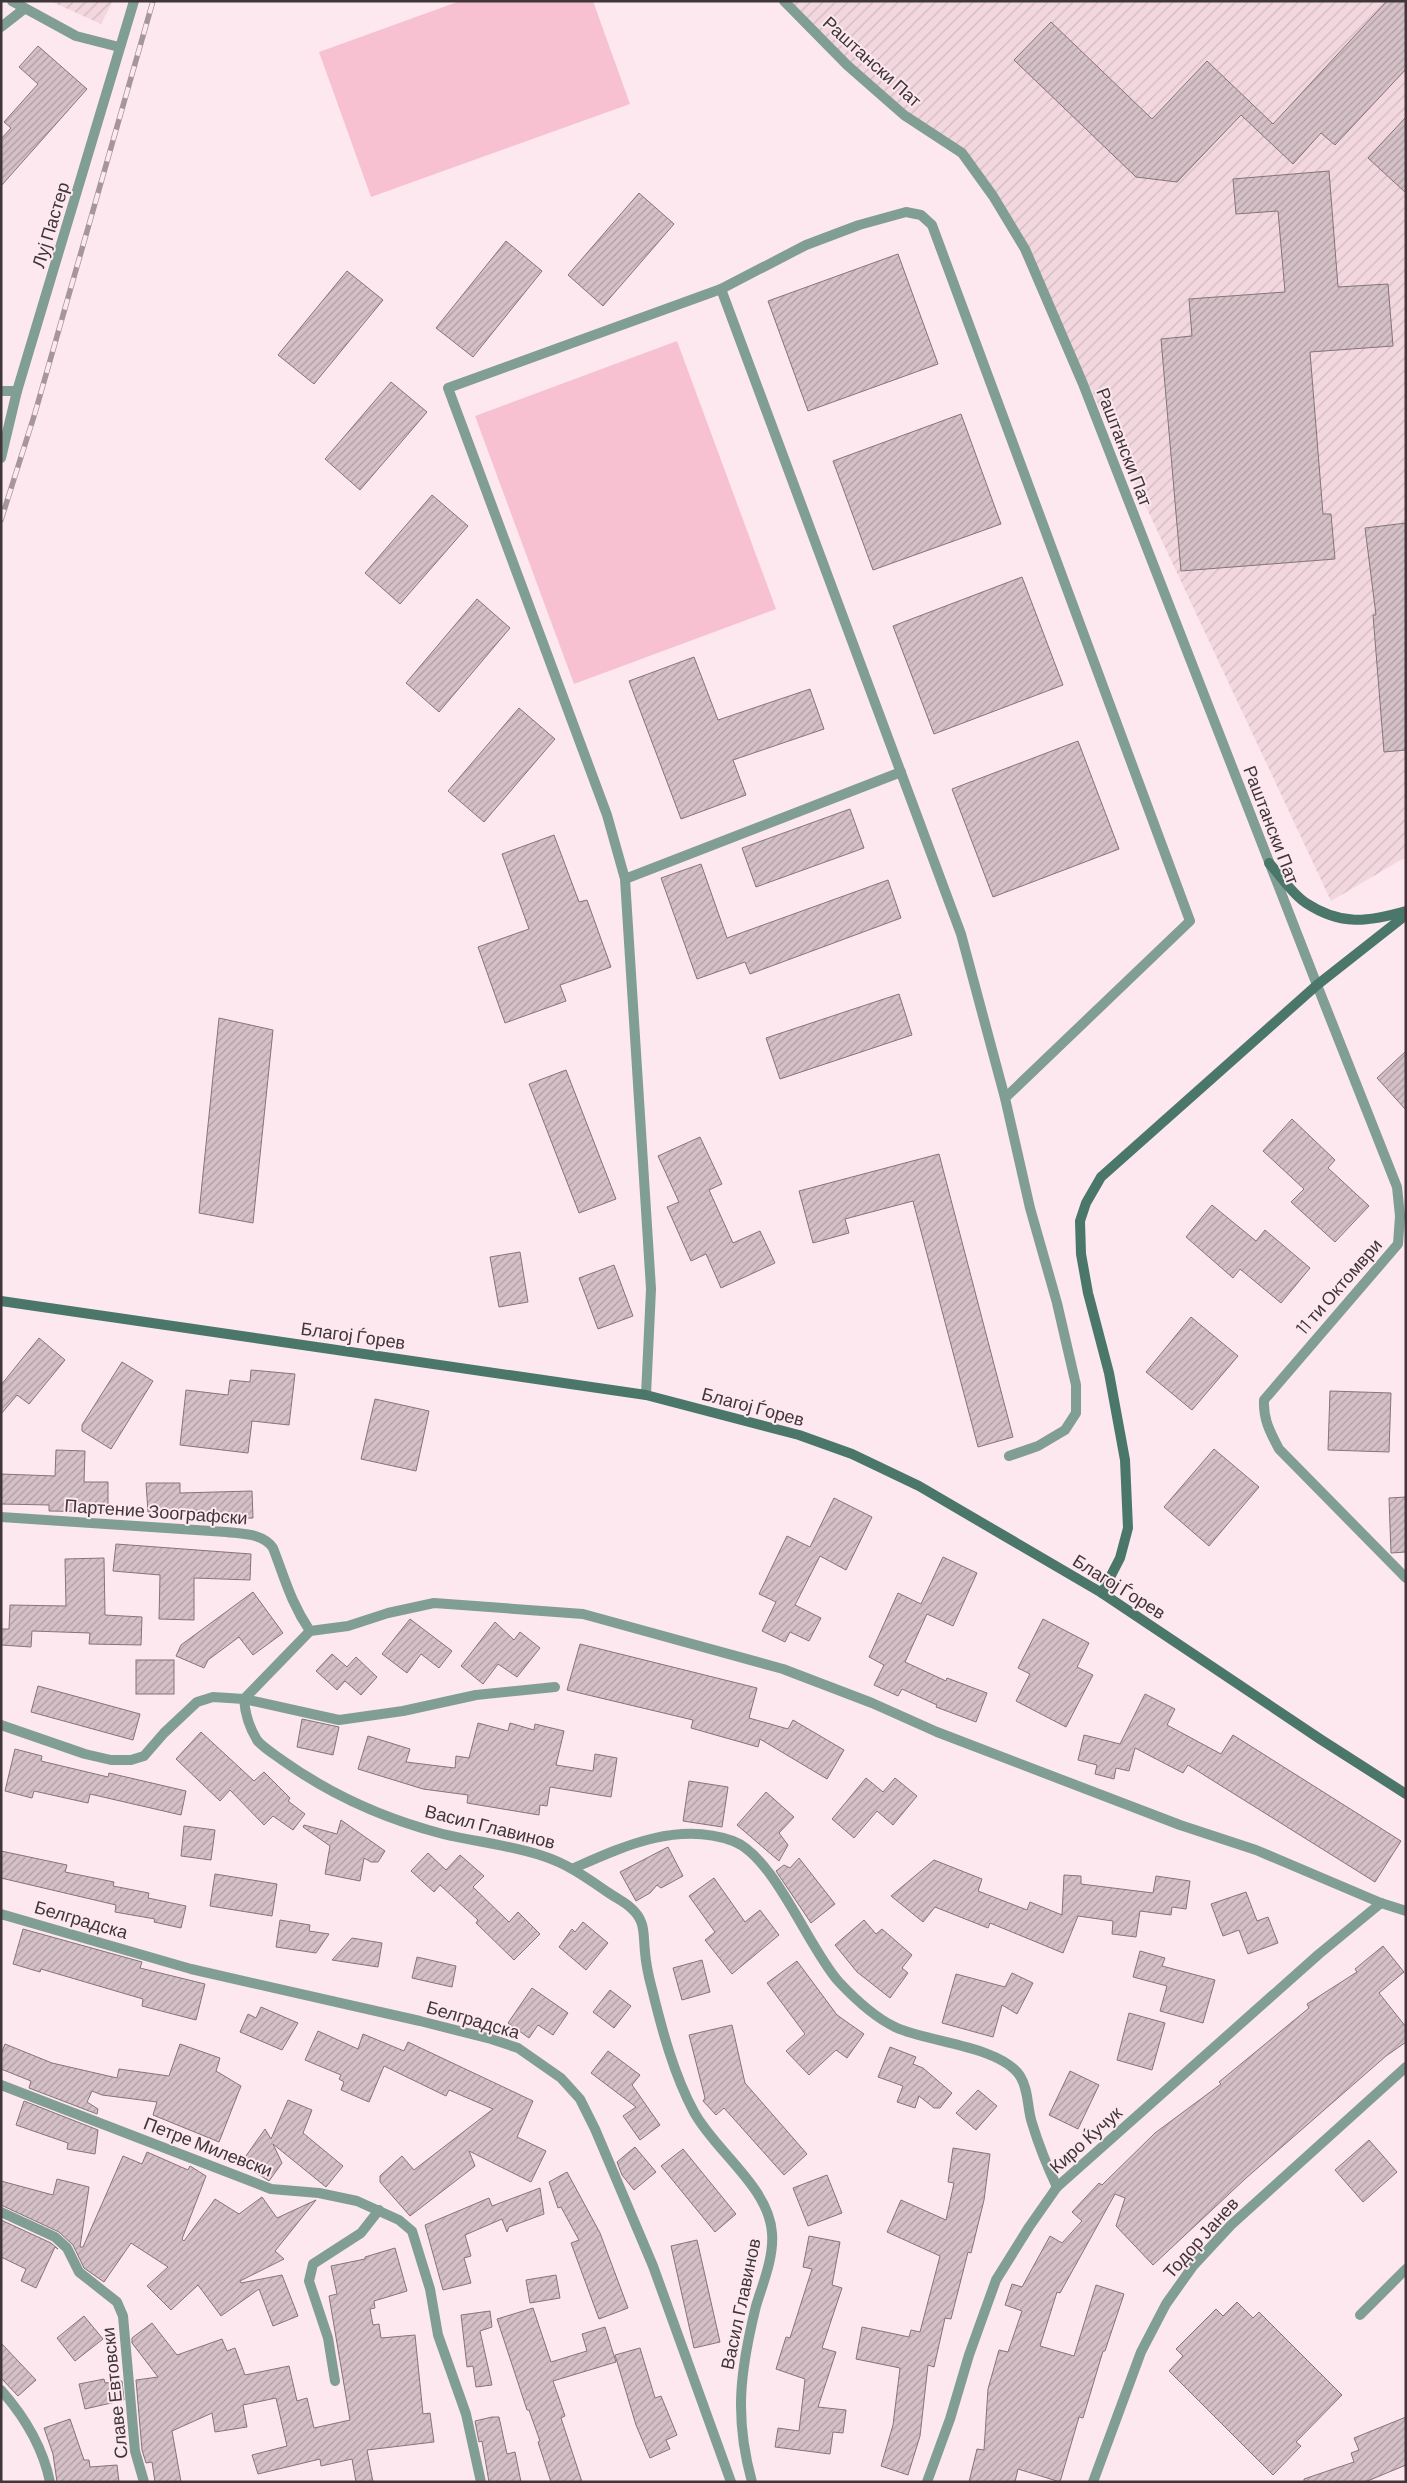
<svg xmlns="http://www.w3.org/2000/svg" width="1407" height="2483" font-family="Barlow,sans-serif">
<defs>
<pattern id="industrial-furrows" width="10" height="10" patternUnits="userSpaceOnUse" patternTransform="scale(1.25)"><rect width="10" height="10" fill="#f3d7df"/><path d="M-1 1l2-2M0 10L10 0M9 11l2-2" fill="none" stroke="#d1b9c0"/></pattern>
<pattern id="building-hatch" width="6" height="6" patternUnits="userSpaceOnUse" patternTransform="scale(1.25)"><rect width="6" height="6" fill="#d4c0c6"/><path d="M-1 1l2-2M0 6l6-6M5 7l2-2" fill="none" stroke="#ad9da2"/></pattern>
</defs>
<rect width="100%" height="100%" fill="#fde8ef"/>
<g fill="url(#industrial-furrows)">
<polygon points="50,1 113,1 101,24"/>
<polygon points="784,1 1406,1 1406,857 1331,901 1025,249 962,153 903,115"/>
</g>
<g fill="#f7c1d2">
<polygon points="460,1 593,1 630,104 371,197 319,52"/>
<polygon points="677,341 776,609 574,684 475,416"/>
</g>
<g fill="url(#building-hatch)" stroke="#867479">
<polygon points="1387,1 1406,1 1406,69 1335,145 1321,133 1293,164 1241,115 1177,182 1136,177 1014,60 1051,22 1152,119 1207,61 1273,124"/>
<polygon points="38,46 87,89 1,186 1,139 11,128 4,122 38,84 19,67"/>
<polygon points="1406,117 1406,193 1368,158"/>
<polygon points="1329,171 1338,287 1388,284 1393,346 1310,352 1323,514 1331,514 1335,559 1181,571 1161,339 1192,336 1189,299 1285,292 1278,211 1236,214 1233,179"/>
<polygon points="639,193 674,224 603,306 568,275"/>
<polygon points="506,241 542,271 473,357 436,328"/>
<polygon points="898,254 938,364 808,411 768,301"/>
<polygon points="347,271 383,300 314,384 278,355"/>
<polygon points="391,382 427,412 360,490 325,459"/>
<polygon points="961,414 1001,524 873,570 833,461"/>
<polygon points="432,495 468,526 400,604 365,573"/>
<polygon points="1406,523 1406,750 1384,752 1373,615 1376,615 1365,528"/>
<polygon points="1022,577 1063,685 934,734 893,626"/>
<polygon points="477,599 510,628 439,712 406,683"/>
<polygon points="694,657 718,720 810,689 824,729 733,760 746,795 681,819 629,681"/>
<polygon points="519,708 555,739 484,822 448,791"/>
<polygon points="1078,741 1119,849 993,897 952,789"/>
<polygon points="850,809 864,848 756,887 742,848"/>
<polygon points="554,835 579,902 587,900 611,967 560,985 566,1001 505,1023 478,947 529,929 502,854"/>
<polygon points="701,864 727,938 888,880 901,918 750,974 745,962 697,979 661,878"/>
<polygon points="899,994 912,1035 780,1079 766,1038"/>
<polygon points="219,1018 273,1030 253,1223 199,1213"/>
<polygon points="1406,1051 1406,1110 1377,1078"/>
<polygon points="566,1070 616,1199 579,1213 529,1084"/>
<polygon points="1292,1119 1335,1160 1328,1168 1369,1206 1335,1242 1291,1202 1304,1189 1263,1151"/>
<polygon points="700,1137 722,1184 709,1190 733,1243 760,1231 775,1263 721,1288 706,1254 691,1261 667,1207 679,1202 658,1156"/>
<polygon points="939,1154 1013,1437 978,1447 913,1201 845,1219 849,1233 813,1243 799,1191"/>
<polygon points="1212,1205 1256,1241 1265,1230 1310,1268 1281,1303 1240,1269 1233,1278 1186,1237"/>
<polygon points="520,1252 528,1302 499,1307 490,1257"/>
<polygon points="614,1265 633,1316 598,1329 579,1278"/>
<polygon points="1191,1317 1238,1356 1192,1410 1146,1372"/>
<polygon points="39,1338 65,1360 29,1404 17,1395 1,1414 1,1385"/>
<polygon points="122,1362 153,1381 111,1449 82,1431 82,1425"/>
<polygon points="251,1370 295,1374 289,1425 252,1421 248,1453 180,1445 186,1390 228,1395 230,1380 250,1382"/>
<polygon points="1330,1391 1391,1393 1389,1452 1328,1450"/>
<polygon points="375,1399 429,1411 416,1471 361,1459"/>
<polygon points="1214,1449 1259,1487 1209,1546 1164,1507"/>
<polygon points="56,1450 85,1451 84,1482 108,1482 108,1512 49,1511 49,1505 1,1504 1,1474 55,1476"/>
<polygon points="146,1483 180,1483 180,1493 252,1491 253,1518 200,1519 200,1510 148,1512"/>
<polygon points="1406,1497 1406,1552 1391,1553 1389,1498"/>
<polygon points="834,1498 872,1517 846,1570 820,1556 795,1605 821,1618 809,1641 790,1632 785,1642 762,1631 776,1602 759,1594 787,1536 810,1547"/>
<polygon points="116,1544 251,1554 250,1580 194,1578 194,1620 159,1619 160,1575 113,1571"/>
<polygon points="943,1557 977,1573 953,1626 927,1614 905,1662 946,1681 947,1678 987,1693 976,1722 936,1707 937,1705 902,1689 898,1696 874,1685 884,1665 869,1657 898,1593 921,1604"/>
<polygon points="104,1558 105,1615 142,1617 141,1645 89,1644 90,1633 32,1631 31,1647 1,1645 1,1629 9,1629 10,1605 66,1606 65,1559"/>
<polygon points="253,1592 283,1633 253,1655 239,1637 208,1660 204,1668 176,1656 181,1645"/>
<polygon points="410,1619 452,1651 439,1668 421,1654 407,1673 382,1654"/>
<polygon points="1043,1619 1089,1643 1077,1667 1093,1675 1066,1727 1016,1701 1030,1674 1018,1668"/>
<polygon points="495,1622 514,1640 520,1632 540,1648 517,1677 498,1664 483,1684 461,1666"/>
<polygon points="580,1644 757,1688 749,1718 788,1729 793,1720 844,1750 827,1779 760,1739 758,1747 691,1728 693,1720 567,1690"/>
<polygon points="332,1654 347,1667 356,1657 377,1677 361,1695 345,1681 337,1690 316,1671"/>
<rect x="136" y="1660" width="38" height="34"/>
<polygon points="38,1686 140,1714 133,1740 31,1712"/>
<polygon points="1145,1694 1175,1709 1167,1725 1221,1754 1233,1735 1401,1841 1375,1882 1188,1765 1183,1773 1135,1748 1129,1771 1116,1768 1114,1779 1095,1774 1097,1765 1078,1760 1084,1735 1120,1744"/>
<polygon points="302,1719 339,1727 333,1755 297,1747"/>
<polygon points="478,1723 508,1731 510,1723 534,1730 535,1724 564,1731 556,1765 593,1771 595,1754 617,1758 611,1797 550,1787 547,1806 540,1805 539,1815 467,1803 468,1795 423,1789 358,1769 368,1736 410,1749 406,1762 455,1768 456,1756 469,1758"/>
<polygon points="201,1732 254,1781 264,1772 290,1798 288,1801 305,1814 293,1830 273,1816 264,1825 230,1790 220,1801 176,1759"/>
<polygon points="15,1749 42,1756 41,1761 108,1777 109,1773 186,1791 181,1815 90,1794 88,1803 34,1791 32,1798 5,1791"/>
<polygon points="866,1778 883,1792 895,1778 917,1796 893,1825 877,1811 854,1838 832,1819"/>
<polygon points="689,1781 728,1787 722,1827 683,1821"/>
<polygon points="766,1792 794,1817 779,1833 788,1845 779,1861 737,1825"/>
<polygon points="341,1820 385,1851 378,1862 371,1862 364,1858 360,1881 325,1874 330,1846 303,1827 304,1825 337,1834"/>
<polygon points="184,1826 215,1830 211,1860 181,1856"/>
<polygon points="668,1847 683,1876 661,1888 657,1885 650,1893 636,1901 620,1872"/>
<polygon points="1,1851 67,1865 65,1872 114,1882 113,1886 149,1893 148,1898 186,1906 181,1928 154,1922 155,1919 115,1912 116,1905 1,1878"/>
<polygon points="428,1853 446,1870 460,1855 484,1876 473,1887 509,1922 518,1912 540,1934 514,1960 476,1923 478,1920 440,1885 434,1892 411,1871"/>
<polygon points="799,1858 835,1904 811,1923 776,1871 784,1865 790,1868"/>
<polygon points="934,1860 982,1879 978,1891 1027,1910 1030,1902 1062,1915 1064,1875 1081,1876 1081,1884 1153,1893 1156,1876 1190,1881 1186,1909 1172,1907 1171,1915 1140,1911 1136,1937 1112,1934 1113,1921 1078,1916 1063,1953 990,1923 988,1928 935,1907 923,1922 891,1896"/>
<polygon points="215,1874 277,1884 272,1916 210,1906"/>
<polygon points="714,1878 745,1922 760,1910 779,1935 732,1974 705,1940 715,1932 689,1896"/>
<polygon points="1246,1892 1257,1921 1268,1917 1278,1943 1248,1954 1239,1930 1223,1936 1211,1904"/>
<polygon points="280,1920 310,1925 309,1931 329,1934 316,1953 276,1947"/>
<polygon points="864,1920 876,1934 882,1929 912,1955 902,1968 908,1973 890,1998 857,1972 835,1945"/>
<polygon points="583,1922 608,1943 586,1970 559,1947 572,1929 575,1932"/>
<polygon points="23,1929 142,1962 140,1968 205,1984 196,2020 142,2006 143,1999 41,1969 40,1972 13,1964"/>
<polygon points="352,1938 382,1943 378,1967 332,1960"/>
<polygon points="1383,1946 1404,1972 1379,1993 1406,2027 1406,2042 1386,2056 1245,2179 1153,2265 1116,2226 1125,2198 1115,2194 1060,2293 1057,2292 1040,2346 1074,2356 1096,2285 1124,2294 1105,2351 1103,2351 1083,2418 1079,2417 1060,2482 1018,2469 1015,2482 969,2482 977,2449 984,2450 988,2389 999,2350 1008,2352 1022,2311 1005,2305 1012,2284 1022,2287 1050,2236 1062,2243 1082,2221 1072,2212 1099,2183 1102,2185 1155,2133 1221,2084 1219,2082 1309,2008 1307,2004 1357,1972 1355,1969"/>
<polygon points="1140,1951 1165,1958 1162,1966 1215,1980 1203,2023 1160,2011 1167,1986 1133,1977"/>
<polygon points="417,1957 456,1966 452,1987 412,1978"/>
<polygon points="702,1960 710,1992 682,2000 673,1968"/>
<polygon points="797,1961 837,2015 864,2034 847,2058 836,2050 809,2075 786,2051 805,2034 767,1983"/>
<polygon points="1012,1973 1033,1983 1017,2014 1002,2005 993,2037 942,2023 956,1974 1005,1987"/>
<polygon points="532,1988 568,2013 553,2035 538,2025 529,2038 508,2023"/>
<polygon points="610,1990 631,2006 614,2028 593,2012"/>
<polygon points="261,2007 298,2023 282,2050 240,2032 248,2014 256,2018"/>
<polygon points="1129,2013 1165,2023 1152,2070 1117,2060"/>
<polygon points="732,2025 745,2083 807,2154 784,2175 724,2108 716,2115 703,2101 705,2098 689,2035"/>
<polygon points="318,2031 358,2049 363,2034 404,2051 408,2042 533,2101 517,2137 546,2151 531,2182 469,2151 475,2166 410,2216 380,2182 380,2176 402,2156 414,2170 493,2109 449,2090 446,2096 384,2066 369,2102 341,2090 344,2082 339,2079 341,2075 305,2060"/>
<polygon points="5,2044 52,2063 117,2078 119,2069 169,2076 180,2044 220,2058 216,2071 241,2086 219,2142 153,2115 157,2102 102,2095 92,2091 87,2102 98,2109 97,2114 29,2088 31,2081 1,2069 1,2054"/>
<polygon points="890,2047 916,2057 913,2064 923,2068 952,2093 940,2108 934,2108 919,2096 915,2108 897,2102 903,2086 878,2077"/>
<polygon points="608,2051 640,2075 632,2085 660,2125 640,2140 623,2116 636,2107 591,2073"/>
<polygon points="1070,2071 1099,2085 1078,2129 1049,2115"/>
<polygon points="978,2090 997,2106 976,2130 956,2113"/>
<polygon points="288,2100 312,2110 303,2133 343,2166 326,2187 273,2144 282,2163 269,2181 241,2163 265,2129 271,2139"/>
<polygon points="24,2101 98,2130 95,2154 67,2149 68,2143 16,2125"/>
<polygon points="1369,2140 1397,2172 1363,2202 1335,2170"/>
<polygon points="635,2147 656,2172 634,2190 622,2175 617,2162"/>
<polygon points="953,2148 990,2154 984,2200 971,2253 968,2252 951,2319 945,2318 934,2367 928,2365 920,2436 908,2475 881,2466 893,2425 900,2368 856,2359 862,2327 909,2337 911,2330 920,2332 940,2256 887,2232 901,2200 946,2220 954,2183 948,2182"/>
<polygon points="683,2149 736,2214 715,2232 661,2166"/>
<polygon points="147,2152 188,2170 190,2166 206,2176 182,2239 184,2241 215,2199 239,2214 262,2197 277,2218 316,2200 275,2251 284,2259 240,2281 241,2283 282,2275 298,2316 273,2326 259,2289 221,2316 198,2285 171,2310 147,2286 168,2267 131,2243 104,2282 84,2268 73,2245 59,2232 1,2205 1,2181 53,2195 57,2179 89,2187 80,2247 83,2247 123,2156 142,2164"/>
<polygon points="567,2172 600,2233 628,2308 599,2319 571,2243 579,2240 561,2207 558,2208 549,2182"/>
<polygon points="827,2175 842,2213 808,2226 793,2188"/>
<polygon points="540,2188 544,2214 509,2227 507,2232 502,2219 465,2235 471,2256 464,2258 471,2283 443,2290 425,2225 489,2198 492,2206"/>
<polygon points="1,2220 51,2243 58,2249 55,2247 36,2288 21,2281 26,2269 1,2257"/>
<polygon points="809,2236 840,2242 832,2285 842,2288 822,2348 836,2352 818,2407 846,2410 843,2433 833,2432 830,2454 775,2447 778,2428 799,2431 805,2379 776,2369 786,2337 790,2338 812,2269 803,2267"/>
<polygon points="697,2240 720,2342 694,2348 671,2246"/>
<polygon points="395,2248 407,2291 374,2301 375,2308 370,2309 373,2325 379,2324 381,2338 415,2335 423,2414 430,2413 434,2442 367,2450 373,2482 356,2482 352,2459 321,2466 320,2459 258,2474 252,2455 287,2446 276,2398 243,2405 247,2427 215,2432 212,2413 172,2431 181,2482 155,2482 152,2462 146,2463 142,2450 136,2380 158,2377 132,2343 132,2338 152,2323 177,2355 222,2339 227,2351 235,2348 245,2375 289,2366 297,2401 307,2398 314,2428 350,2420 329,2296 337,2294 331,2266 365,2259 365,2257"/>
<polygon points="556,2275 560,2298 530,2303 526,2280"/>
<polygon points="1237,2302 1253,2318 1259,2312 1342,2395 1296,2442 1301,2446 1273,2475 1169,2371 1183,2356 1176,2349 1216,2309 1223,2316"/>
<polygon points="533,2308 551,2362 587,2351 582,2334 605,2327 616,2362 553,2381 565,2416 561,2418 582,2482 551,2482 538,2442 540,2441 529,2410 527,2410 497,2319"/>
<polygon points="490,2311 492,2327 480,2331 492,2385 476,2387 473,2366 467,2367 461,2315"/>
<polygon points="84,2316 103,2339 75,2361 57,2338"/>
<polygon points="1,2343 36,2380 18,2396 1,2378"/>
<polygon points="640,2348 655,2398 661,2396 677,2435 666,2440 670,2449 650,2458 636,2425 615,2355"/>
<polygon points="104,2379 105,2383 122,2381 124,2400 85,2409 79,2384"/>
<polygon points="492,2417 499,2417 507,2454 515,2452 521,2482 489,2482 482,2441 479,2442 475,2421"/>
<polygon points="1406,2417 1406,2465 1365,2482 1304,2482 1304,2479 1354,2462 1351,2453 1359,2450 1354,2438"/>
<polygon points="70,2419 84,2460 89,2460 90,2467 117,2465 119,2482 57,2482 53,2454 44,2428"/>
</g>
<g fill="none" stroke-linecap="round" stroke-linejoin="round">
<g stroke="#819e94" stroke-width="10">
<polyline points="12,1 76,36 119,47"/>
<polyline points="1,27 24,9"/>
<polyline points="721,289 961,934 1005,1098 1030,1208 1057,1303 1076,1385 1076,1413 1065,1430 1038,1446 1009,1456"/>
<polyline points="1,391 17,391"/>
<polyline points="1,458 17,391 134,1"/>
<polyline points="625,879 901,772"/>
<path d="M 1317,985 L 1397,1187 L 1400,1216 L 1398,1244 L 1264,1400 C 1263,1419 1270,1432 1279,1449 L 1406,1578"/>
<polyline points="646,1395 651,1289 625,879 607,815 448,388 721,289 806,245 859,225 906,212 921,215 932,225 1190,921 1005,1098"/>
<path d="M 1,1517 L 226,1532 C 242,1534 263,1533 273,1548 C 285,1579 291,1603 310,1631"/>
<polyline points="244,1699 310,1631 348,1626 388,1613 434,1603 583,1614 783,1669 872,1703 937,1732 1180,1825 1256,1850 1381,1903 1406,1911"/>
<path d="M 244,1699 C 245,1713 249,1727 257,1740 C 262,1747 274,1754 282,1760 C 331,1795 385,1819 443,1834 C 476,1842 511,1845 543,1856 C 568,1864 587,1878 609,1893 C 616,1898 625,1902 631,1908 C 646,1921 643,1934 645,1952 C 646,1965 649,1978 652,1989 C 662,2030 674,2075 694,2112 C 715,2151 769,2187 772,2233 C 774,2257 763,2283 756,2306 C 740,2371 734,2417 752,2482"/>
<polyline points="1,1725 85,1754 111,1760 131,1760 144,1756 164,1733 197,1702 213,1697 244,1699 339,1720 403,1711 476,1695 555,1687"/>
<path d="M 574,1868 C 624,1846 678,1821 733,1841 C 774,1856 809,1949 839,1982 C 855,1999 874,2017 895,2027 C 926,2042 1001,2046 1020,2076 C 1029,2090 1027,2108 1032,2123 C 1039,2146 1047,2166 1057,2187"/>
<polyline points="1,1914 191,1969 420,2021 491,2039 518,2048 561,2078 580,2099 595,2129 653,2266 731,2482"/>
<polyline points="1,2085 271,2189 319,2193 357,2201 399,2220 412,2231 430,2289 438,2335 466,2414 481,2482"/>
<polyline points="1,2212 55,2237 67,2248 79,2272 117,2302 123,2316 135,2451 144,2482"/>
<polyline points="1360,2315 1406,2269"/>
<polyline points="335,2381 328,2338 309,2281 313,2264 361,2233 379,2210"/>
<path d="M 1,2390 C 24,2416 43,2448 50,2482"/>
<polyline points="927,2482 950,2419 969,2355 996,2280 1029,2227 1057,2187 1319,1954 1381,1903"/>
<polyline points="1093,2482 1141,2352 1166,2304 1193,2266 1231,2225 1406,2067"/>
</g>
<polyline stroke="#819e94" stroke-width="10" points="784,1 847,65 904,115 962,153 993,196 1025,249 1083,384 1317,985"/>
<g stroke="#4a776a" stroke-width="10">
<path d="M 1269,863 C 1280,875 1292,894 1306,903 C 1341,926 1367,922 1406,911"/>
<polyline points="1,1301 646,1395 799,1435 852,1454 919,1486 1102,1593 1320,1739 1406,1794"/>
<polyline points="1102,1593 1120,1558 1128,1528 1125,1460 1109,1373 1088,1293 1081,1254 1080,1221 1086,1203 1101,1177 1317,985 1406,915"/>
</g>
<defs>
<polyline id="rail" points="1,520 35,413 153,1"/>
</defs>
<use href="#rail" stroke="#a5969a" stroke-width="5.5"/>
<use href="#rail" stroke="#fde8ef" stroke-width="4" stroke-dasharray="11" stroke-linecap="butt"/>
</g>
<g text-anchor="middle" stroke-width="4" stroke-linejoin="round" paint-order="stroke">
<g font-size="18" fill="#3e3638" stroke="#fde8ef">
<text transform="translate(872 62) rotate(42)" y="6">Раштански Пат</text>
<text transform="translate(51 225) rotate(-73)" y="6">Луј Пастер</text>
<text transform="translate(1124 447) rotate(69)" y="6">Раштански Пат</text>
<text transform="translate(1271 825) rotate(69)" y="6">Раштански Пат</text>
<text transform="translate(1339 1287) rotate(-49)" y="6">11 ти Октомври</text>
<text transform="translate(353 1336) rotate(8)" y="6">Благој Ѓорев</text>
<text transform="translate(753 1407) rotate(15)" y="6">Благој Ѓорев</text>
<text transform="translate(156 1512) rotate(4)" y="6">Партение Зоографски</text>
<text transform="translate(1119 1587) rotate(32)" y="6">Благој Ѓорев</text>
<text transform="translate(490 1827) rotate(14)" y="6">Васил Главинов</text>
<text transform="translate(81 1920) rotate(16)" y="6">Белградска</text>
<text transform="translate(473 2020) rotate(16)" y="6">Белградска</text>
<text transform="translate(1086 2140) rotate(-42)" y="6">Киро Ќучук</text>
<text transform="translate(208 2147) rotate(21)" y="6">Петре Милевски</text>
<text transform="translate(1201 2238) rotate(-48)" y="6">Тодор Јанев</text>
<text transform="translate(741 2304) rotate(-78)" y="6">Васил Главинов</text>
<text transform="translate(115 2393) rotate(-96)" y="6">Славе Евтовски</text>
</g>
</g>
<rect width="1407" height="2483" fill="none" stroke="#3e3638" stroke-width="5"/>
</svg>
